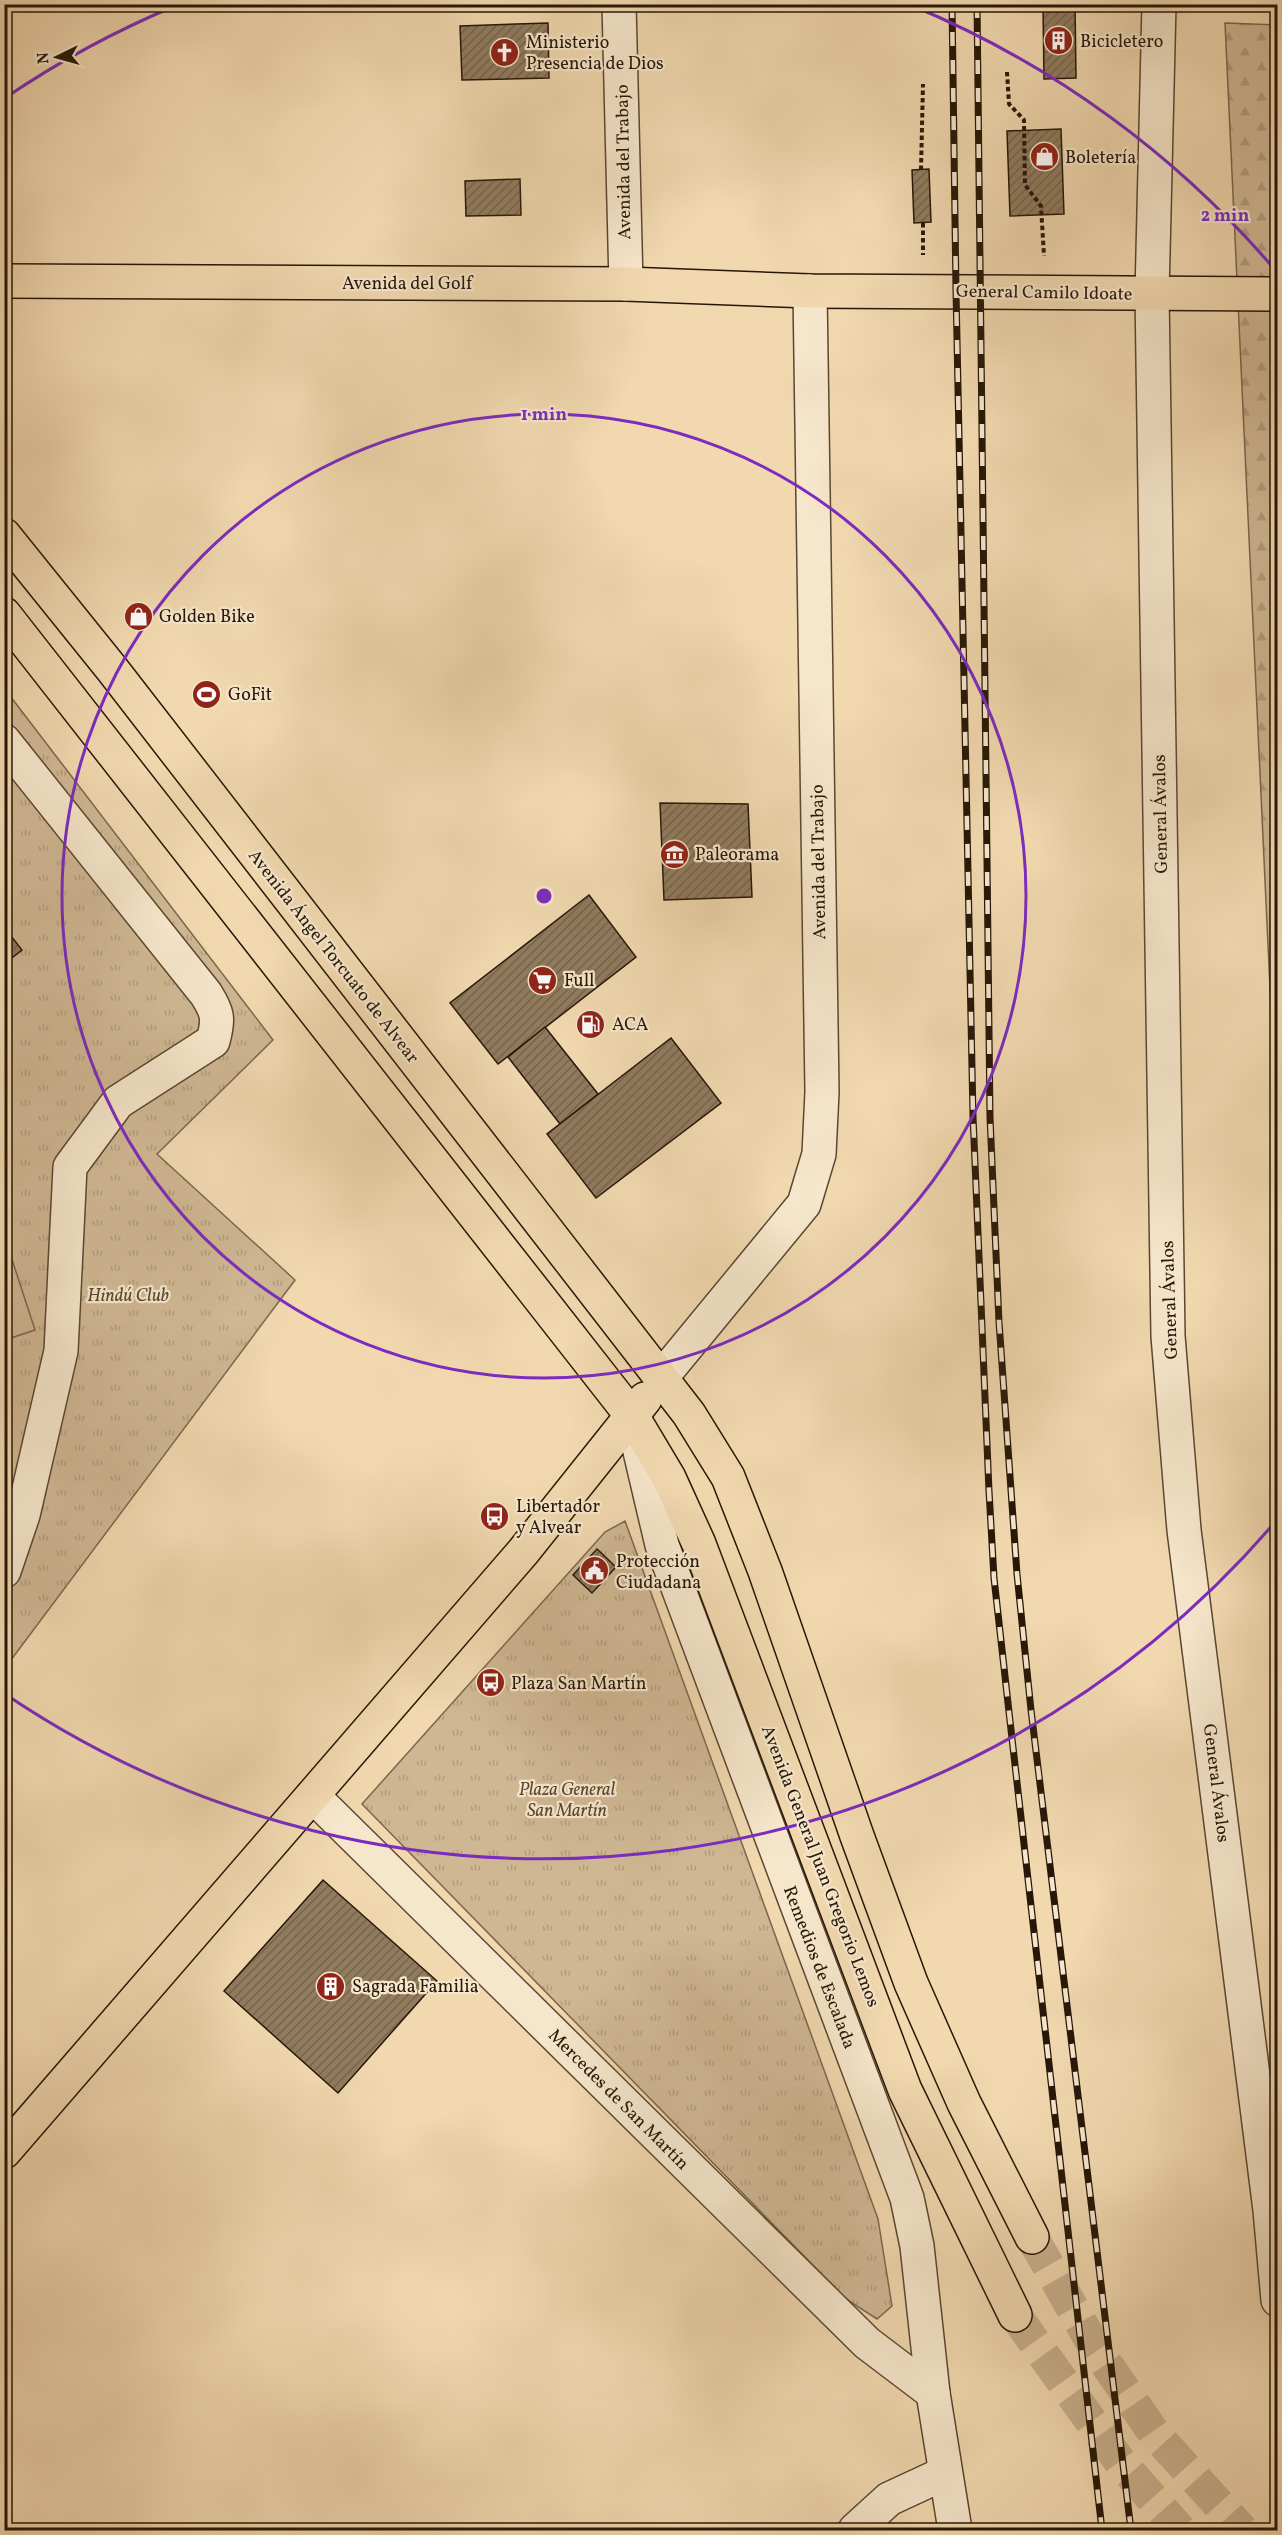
<svg xmlns="http://www.w3.org/2000/svg" width="1282" height="2535" font-family="Vollkorn,serif">
<defs>
<pattern id="grass-tufts" width="24" height="20" patternUnits="userSpaceOnUse" patternTransform="scale(1.5)"><rect width="24" height="20" fill="#cfb793"/><path d="M3 7l-1-3M5 7V3M7 7l1-3M15 17l-1-3M17 17v-4M19 17l1-3" fill="none" stroke="#b29d7d"/></pattern>
<pattern id="forest-firs" width="22" height="20" patternUnits="userSpaceOnUse" patternTransform="scale(1.5)"><rect width="22" height="20" fill="#cfb793"/><path d="M5 1l3.5 6h-7zM16 11l3.5 6h-7z" fill="#b29d7d"/></pattern>
<pattern id="building-hatch" width="6" height="6" patternUnits="userSpaceOnUse" patternTransform="scale(1.5)"><rect width="6" height="6" fill="#907b5f"/><path d="M-1 1l2-2M0 6l6-6M5 7l2-2" fill="none" stroke="#76644c"/></pattern>
</defs>
<rect width="100%" height="100%" fill="#f1d8af"/>
<filter id="stains"><feTurbulence type="fractalNoise" baseFrequency=".00333" numOctaves="4"/><feColorMatrix values="0 0 0 0 .2 0 0 0 0 .09 0 0 0 0 .02 0 0 0 .5 -.17"/></filter>
<radialGradient id="worn" r=".72"><stop offset=".6" stop-color="#630" stop-opacity="0"/><stop offset="1" stop-color="#630" stop-opacity=".3"/></radialGradient>
<g fill="url(#grass-tufts)" stroke="#7b674e" stroke-width="1.5">
<polygon points="4,688 273,1040 157,1154 295,1280 5,1668"/>
<polygon points="625,1521 878,2219 892,2306 877,2319 846,2299 362,1804 605,1532"/>
</g>
<polygon fill="url(#forest-firs)" stroke="#7b674e" stroke-width="1.5" points="1225,23 1278,25 1277,1138"/>
<polygon fill="#cfb793" stroke="#7b674e" stroke-width="1.5" points="4,1235 35,1330 5,1340 4,1340"/>
<g fill="url(#building-hatch)" stroke="#271708" stroke-width="1.5">
<polygon points="1043,4 1075,4 1076,78 1044,79"/>
<polygon points="548,23 549,78 462,80 460,26"/>
<polygon points="1061,129 1064,214 1010,216 1007,131"/>
<polygon points="929,169 931,222 914,223 912,170"/>
<polygon points="520,179 521,215 466,216 465,181"/>
<polygon points="660,803 748,804 752,897 664,900"/>
<polygon points="589,895 636,957 498,1064 450,1003"/>
<polygon points="4,927 22,950 4,964"/>
<polygon points="545,1027 598,1094 560,1124 508,1057"/>
<polygon points="671,1038 721,1103 596,1198 547,1134"/>
<polygon points="597,1549 616,1567 592,1593 573,1575"/>
<polygon points="323,1880 437,1981 338,2093 224,1991"/>
</g>
<g fill="none" stroke-linecap="round" stroke-linejoin="round">
<g stroke="#c9b18e" stroke-width="33" stroke-dasharray="33 16" stroke-linecap="butt">
<polyline points="1032,2237 1094,2346 1154,2433 1242,2530"/>
<polyline points="1015,2315 1121,2463 1180,2530"/>
</g>
<defs>
<g id="minor">
<polyline points="619,4 626,284"/>
<polyline points="1159,4 1152,294 1168,1336 1184,1530 1270,2210 1278,2300"/>
<path d="M 4,741 L 206,994 C 218,1013 219,1019 213,1041 L 118,1102 L 70,1167 L 61,1351 L 23,1515 L 4,1571"/>
<polyline points="660,1379 804,1204 819,1154 822,1092 810,291"/>
<polyline points="634,1426 662,1545 907,2198 917,2246 933,2393 955,2530"/>
<polyline points="313,1796 867,2343 933,2393"/>
<polyline points="855,2530 889,2499 945,2473"/>
</g>
<g id="major">
<polyline points="4,281 626,284 810,291 1278,294"/>
<polyline points="4,535 112,669 689,1414 728,1477 765,1571 857,1836 911,1983 964,2103 1032,2237"/>
<polyline points="4,614 632,1416 669,1478 699,1544 905,2090 1015,2315"/>
<polyline points="4,2152 523,1552 645,1399"/>
</g>
</defs>
<use href="#minor" stroke="#5a4732" stroke-width="36"/>
<use href="#major" stroke="#271708" stroke-width="36"/>
<g stroke="#271708" stroke-width="4" stroke-dasharray="4.5 3" stroke-linecap="butt">
<polyline points="1007,72 1009,104 1024,120 1025,185 1041,206 1044,256"/>
<polyline points="921,170 923,84"/>
<polyline points="923,223 923,255"/>
</g>
<use href="#minor" stroke="#f6e6cb" stroke-width="33"/>
<use href="#major" stroke="#f1d8af" stroke-width="33"/>
<defs>
<g id="rail">
<polyline points="952,4 956,291 973,1116 989,1491 994,1578 1009,1712 1102,2530"/>
<polyline points="977,4 990,1117 999,1322 1017,1574 1031,1710 1131,2530"/>
</g>
</defs>
<use href="#rail" stroke="#271708" stroke-width="7"/>
<use href="#rail" stroke="#f6e6cb" stroke-width="4.5" stroke-dasharray="14" stroke-linecap="butt"/>
</g>
<g fill="none" stroke="#7b2cbf" stroke-width="3">
<circle cx="544" cy="896" r="482"/>
<path d="M1276 1521A963 963 0 0 1 5 1694M5 98A963 963 0 0 1 175 6M913 6A963 963 0 0 1 1276 271"/>
</g>
<defs>
<symbol id="building-disc" viewBox="-11 -11 22 22"><circle r="9.5" fill="#8f2418" stroke="#f6e6cb"/><path d="M-4-6H4V6H1V3H-1V6H-4ZM-2.5-4.3h1.7v1.8h-1.7ZM.8-4.3h1.7v1.8H.8ZM-2.5-1h1.7V.8h-1.7ZM.8-1h1.7V.8H.8Z" fill="#fff"/></symbol>
<symbol id="church-disc" viewBox="-11 -11 22 22"><circle r="9.5" fill="#8f2418" stroke="#f6e6cb"/><path d="M-1.2-6h2.4v3.5h3.3v2.4h-3.3V6h-2.4V-.1h-3.3v-2.4h3.3Z" fill="#fff"/></symbol>
<symbol id="shop-disc" viewBox="-11 -11 22 22"><circle r="9.5" fill="#8f2418" stroke="#f6e6cb"/><path d="M-5-2.5h2.3a2.7 3.5 0 0 1 5.4 0H5L5.5 6h-11ZM-1.5-2.5h3a1.5 2.3 0 0 0-3 0Z" fill="#fff"/></symbol>
<symbol id="stadium-disc" viewBox="-11 -11 22 22"><circle r="9.5" fill="#8f2418" stroke="#f6e6cb"/><path d="M0-5a6.5 5 0 1 0 0 10a6.5 5 0 1 0 0-10ZM-3.5-1.8h7v3.6h-7Z" fill="#fff"/></symbol>
<symbol id="museum-disc" viewBox="-11 -11 22 22"><circle r="9.5" fill="#8f2418" stroke="#f6e6cb"/><path d="M0-6L6-3V-2H-6V-3ZM-5-1h2V3h-2ZM-1-1h2V3h-2ZM3-1h2V3H3ZM-6 4H6V6H-6Z" fill="#fff"/></symbol>
<symbol id="supermarket-disc" viewBox="-11 -11 22 22"><circle r="9.5" fill="#8f2418" stroke="#f6e6cb"/><path d="M-6-5.5h2.5l.6 2H6L4.5 2H-2.5L-4.4-4H-6ZM-1.5 3.2a1.3 1.3 0 1 0 .1 0ZM3 3.2a1.3 1.3 0 1 0 .1 0Z" fill="#fff"/></symbol>
<symbol id="fuel-disc" viewBox="-11 -11 22 22"><circle r="9.5" fill="#8f2418" stroke="#f6e6cb"/><path d="M-5.5-6h7V0h2V4h1.3V-2.5L3-4.5l.8-.8L6-3V5H2.5V1h-1V6h-7ZM-4.2-4.7v3.2H.2V-4.7Z" fill="#fff"/></symbol>
<symbol id="bus-disc" viewBox="-11 -11 22 22"><circle r="9.5" fill="#8f2418" stroke="#f6e6cb"/><path d="M-5-6H5V4H4V6H2V4H-2V6H-4V4H-5ZM-3.5-4V0h7V-4ZM-3.5 1.2v1.5H-2V1.2ZM2 1.2v1.5H3.5V1.2Z" fill="#fff"/></symbol>
<symbol id="civic-disc" viewBox="-11 -11 22 22"><circle r="9.5" fill="#8f2418" stroke="#f6e6cb"/><path d="M-.6-6.5H3V-4.5H.6V-3L4-1V1h2V6H-6V1h2V-1L-.6-3ZM-1.2 2.5V6h2.4V2.5Z" fill="#fff"/></symbol>
</defs>
<g fill-rule="evenodd">
<use href="#building-disc" x="1042" y="24" width="33" height="33"/>
<use href="#church-disc" x="488" y="36" width="33" height="33"/>
<use href="#shop-disc" x="1028" y="140" width="33" height="33"/>
<use href="#shop-disc" x="122" y="600" width="33" height="33"/>
<use href="#stadium-disc" x="190" y="678" width="33" height="33"/>
<use href="#museum-disc" x="658" y="838" width="33" height="33"/>
<use href="#supermarket-disc" x="526" y="964" width="33" height="33"/>
<use href="#fuel-disc" x="574" y="1008" width="33" height="33"/>
<use href="#bus-disc" x="478" y="1500" width="33" height="33"/>
<use href="#civic-disc" x="578" y="1554" width="33" height="33"/>
<use href="#bus-disc" x="474" y="1666" width="33" height="33"/>
<use href="#building-disc" x="314" y="1970" width="33" height="33"/>
</g>
<g text-anchor="middle" stroke-width="4.5" stroke-linejoin="round" paint-order="stroke">
<g font-size="18" fill="#271708" stroke="#f6e6cb" text-anchor="start">
<text x="1080" y="47">Bicicletero</text>
<text x="526" y="48">Ministerio<tspan x="526" dy="21">Presencia de Dios</tspan></text>
<text x="1065" y="163">Boletería</text>
<text x="159" y="622">Golden Bike</text>
<text x="228" y="700">GoFit</text>
<text x="695" y="860">Paleorama</text>
<text x="564" y="986">Full</text>
<text x="612" y="1030">ACA</text>
<text x="516" y="1512">Libertador<tspan x="516" dy="21">y Alvear</tspan></text>
<text x="616" y="1567">Protección<tspan x="616" dy="21">Ciudadana</tspan></text>
<text x="511" y="1689">Plaza San Martín</text>
<text x="352" y="1992">Sagrada Familia</text>
</g>
<g font-size="18" fill="#271708" stroke="#f6e6cb">
<text transform="translate(623 162) rotate(-91)" y="6">Avenida del Trabajo</text>
<text x="407" y="289">Avenida del Golf</text>
<text transform="translate(1044 292) rotate(1)" y="6">General Camilo Idoate</text>
<text transform="translate(1160 814) rotate(-91)" y="6">General Ávalos</text>
<text transform="translate(818 862) rotate(-91)" y="6">Avenida del Trabajo</text>
<text transform="translate(334 956) rotate(52)" y="6">Avenida Ángel Torcuato de Alvear</text>
<text transform="translate(1169 1300) rotate(-92)" y="6">General Ávalos</text>
<text transform="translate(1217 1783) rotate(83)" y="6">General Ávalos</text>
<text transform="translate(821 1866) rotate(69)" y="6">Avenida General Juan Gregorio Lemos</text>
<text transform="translate(820 1967) rotate(69)" y="6">Remedios de Escalada</text>
<text transform="translate(619 2099) rotate(45)" y="6">Mercedes de San Martín</text>
</g>
<g font-size="18" font-style="italic" fill="#594732" stroke="#f6e6cb">
<text x="128" y="1301">Hindú Club</text>
<text x="567" y="1795">Plaza General<tspan x="567" dy="21">San Martín</tspan></text>
</g>
</g>
<circle cx="544" cy="896" r="9" fill="#7b2cbf" stroke="#f6e6cb" stroke-width="3"/>
<g font-size="18" text-anchor="middle" font-weight="bold" fill="#7b2cbf" stroke="#f6e6cb" stroke-width="4.5" stroke-linejoin="round" paint-order="stroke">
<text x="1225" y="221">2 min</text>
<text x="544" y="420">1 min</text>
</g>
<rect width="1282" height="2535" fill="none" stroke="#f1d8af" stroke-width="24"/>
<rect x="6" y="6" width="1270" height="2523" fill="none" stroke="#271708" stroke-width="3"/>
<rect x="12" y="12" width="1258" height="2511" fill="none" stroke="#271708" stroke-width="1.5"/>
<g transform="translate(57 57) rotate(265)" stroke="#f6e6cb" stroke-width="4.5" paint-order="stroke">
<path d="M0-4.5L10 22L0 15L-10 22Z" fill="#271708"/>
<text y="-9" font-size="16" font-weight="bold" text-anchor="middle" fill="#271708">N</text>
</g>
<rect width="100%" height="100%" filter="url(#stains)"/>
<rect width="100%" height="100%" fill="url(#worn)"/>
</svg>
